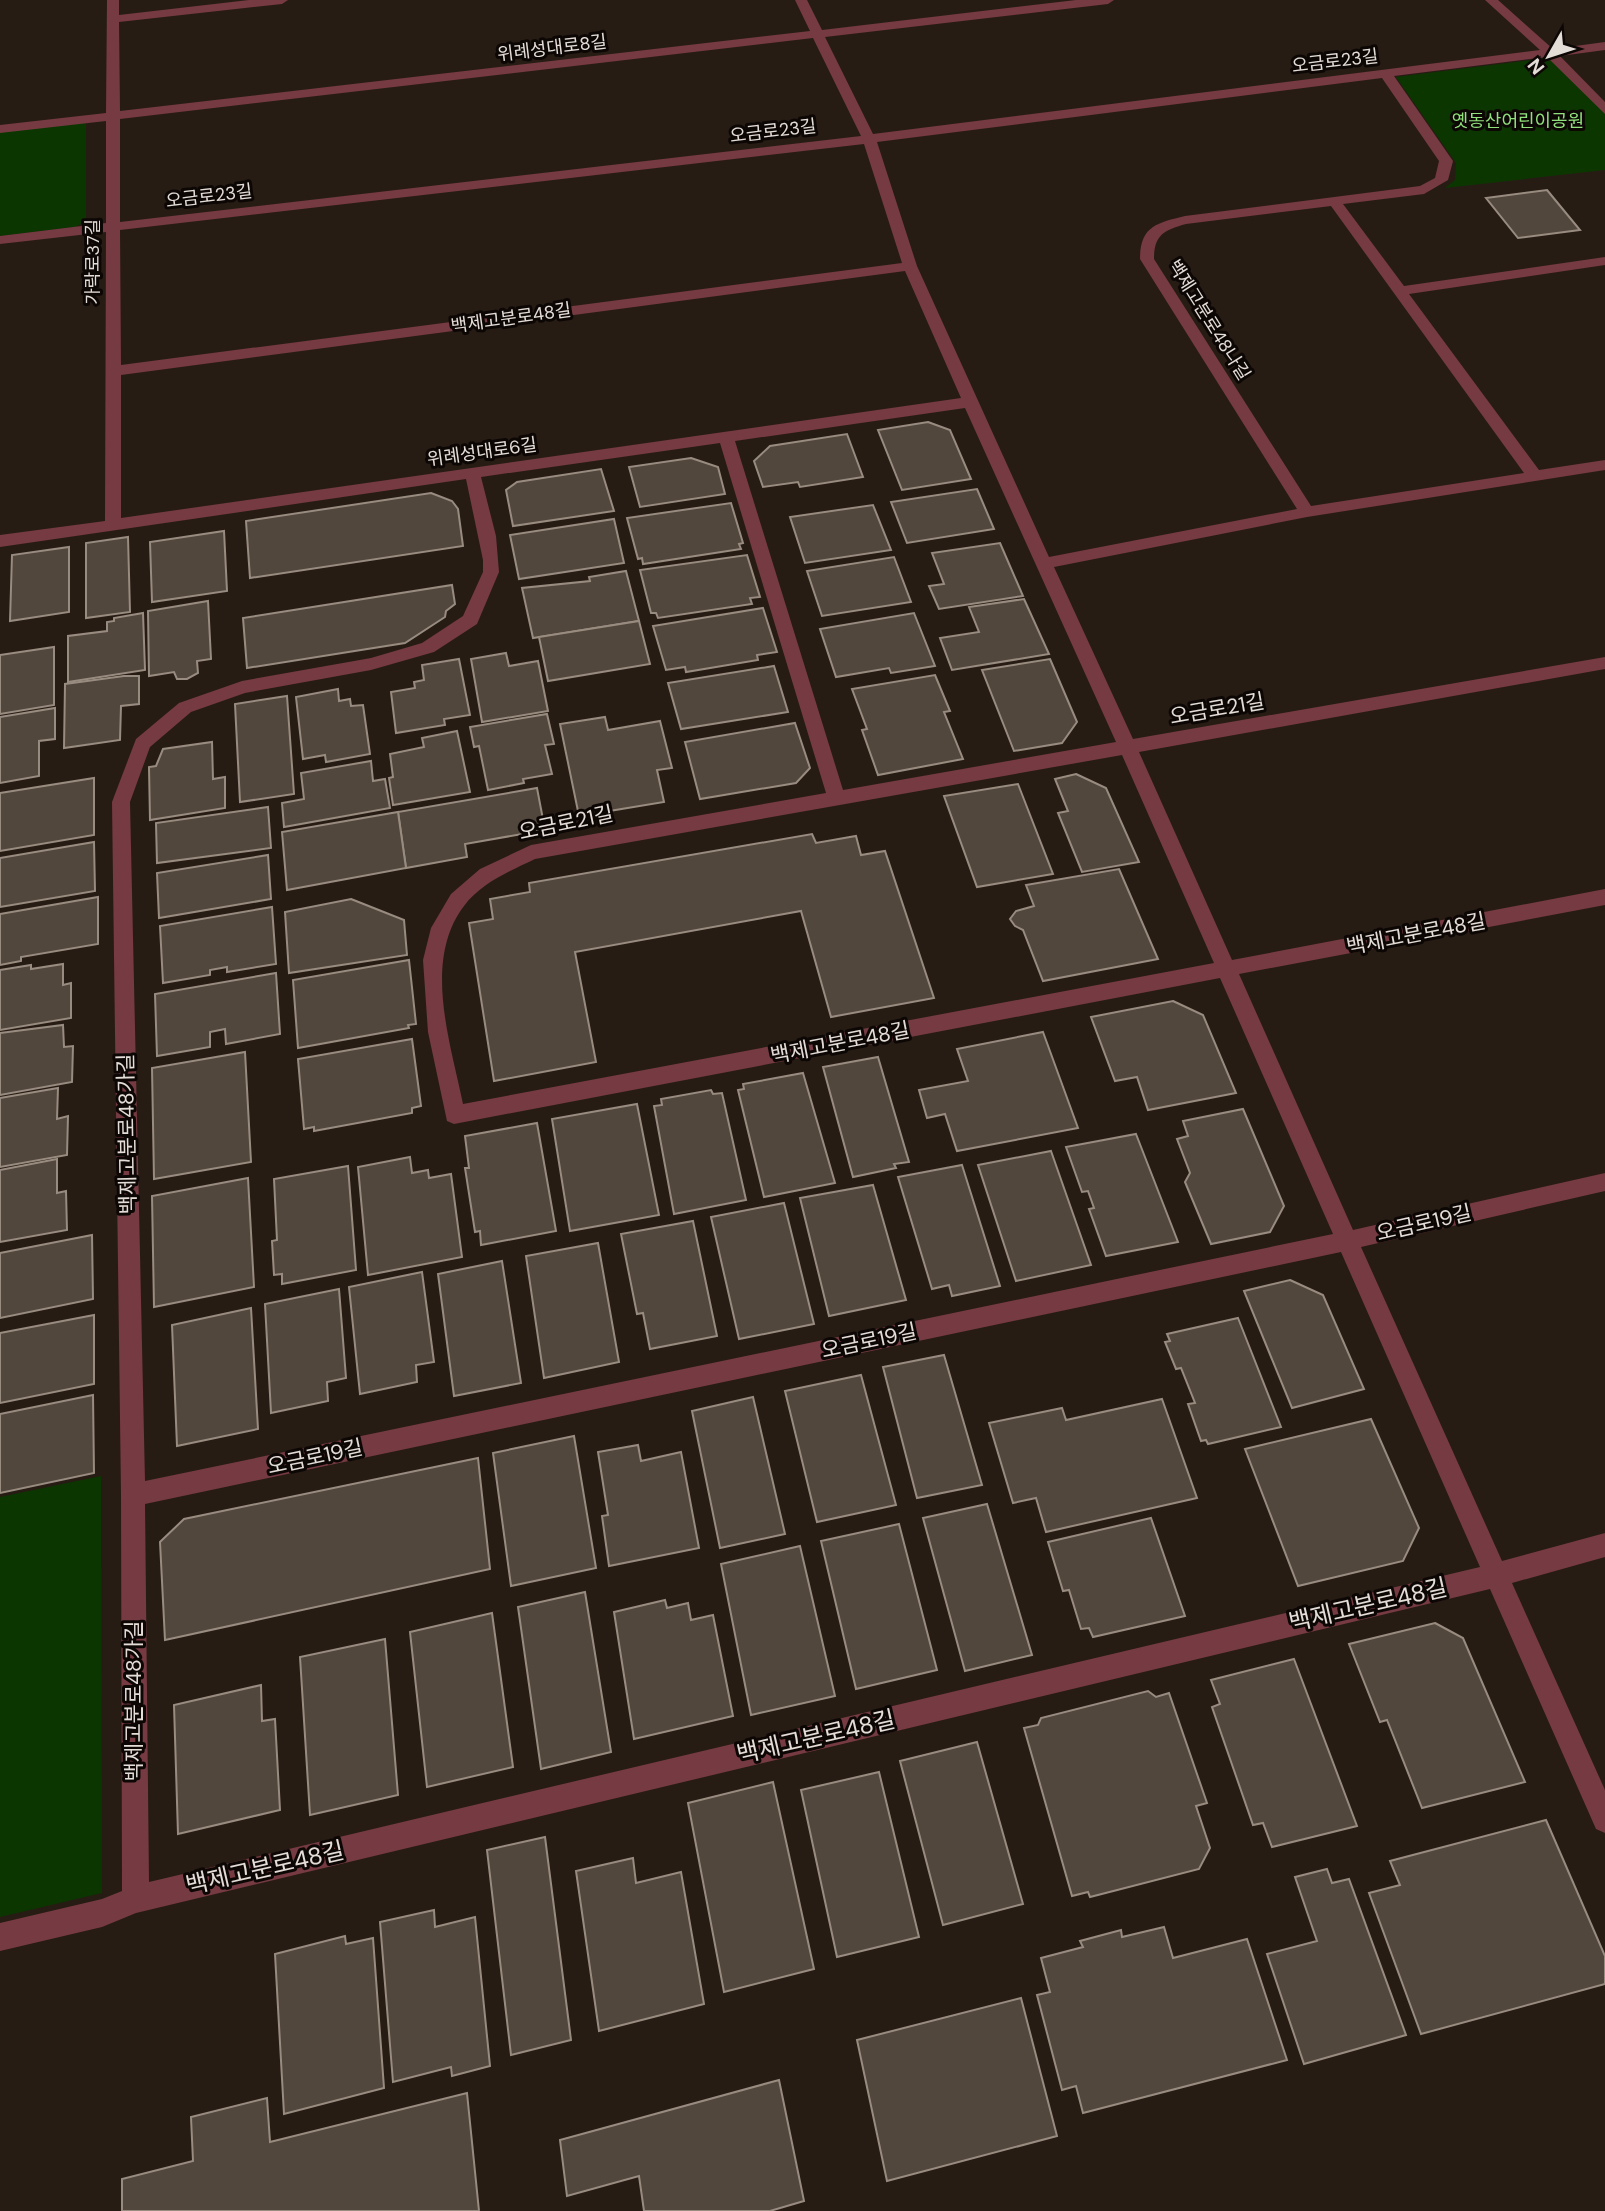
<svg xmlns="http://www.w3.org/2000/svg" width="1605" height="2211" font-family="'DM Sans','Noto Sans KR',sans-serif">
<rect width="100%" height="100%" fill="#271c14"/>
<g fill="#0c3600">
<polygon points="1555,57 1605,112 1605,170 1445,188 1455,180 1456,163 1396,77"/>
<polygon points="86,122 86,220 76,227 0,236 0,132"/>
<polygon points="101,1476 102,1893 0,1917 0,1497"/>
</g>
<g fill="#52473d" stroke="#988b7f" stroke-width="2">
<polygon points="1547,190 1580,230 1518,238 1486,198"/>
<polygon points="928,422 950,430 971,479 902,490 878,430"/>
<polygon points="847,434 863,477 800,487 798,482 763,487 754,461 770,446"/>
<polygon points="691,458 718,467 725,494 640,507 629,467"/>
<polygon points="601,469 614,511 513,526 506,490 517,482"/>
<polygon points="977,489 994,529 907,543 891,502"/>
<polygon points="431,493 452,501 458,509 463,546 250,578 246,521"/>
<polygon points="731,503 743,543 739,544 741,549 643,564 642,558 638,559 627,518"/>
<polygon points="873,505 891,550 805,563 790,517"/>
<polygon points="614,519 624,563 519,579 510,535"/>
<polygon points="224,531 227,591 152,602 150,542"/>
<polygon points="128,537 130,612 86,618 86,543"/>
<polygon points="1000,543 1023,596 939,609 929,586 944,584 932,553"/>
<polygon points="69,547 69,612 10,621 12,555"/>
<polygon points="747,555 760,597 750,598 752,604 658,618 656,613 651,613 640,570"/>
<polygon points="894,557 911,602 822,616 807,571"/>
<polygon points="626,571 639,621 533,638 522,588 590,581 589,577"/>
<polygon points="452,585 455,604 446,611 445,617 405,643 247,668 243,618"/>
<polygon points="1024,599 1049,654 952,670 940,638 979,632 969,607"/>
<polygon points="208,601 211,659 197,661 198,673 187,679 177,679 174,672 149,676 148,611"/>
<polygon points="763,608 777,652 757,655 758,660 686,672 685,667 666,670 653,626"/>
<polygon points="143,613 145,670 68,682 68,636 107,631 107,622 114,621 114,618"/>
<polygon points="914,613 935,666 891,673 889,668 836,677 820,629"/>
<polygon points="639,621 650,664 548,681 539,637"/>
<polygon points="54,647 54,705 0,714 0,655"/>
<polygon points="506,653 509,666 538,661 548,711 482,722 471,659"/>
<polygon points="459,659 470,715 444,719 445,725 396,733 391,692 415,688 414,682 424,680 422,665"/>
<polygon points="1050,659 1077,722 1062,743 1014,751 982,670"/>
<polygon points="774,666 788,712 681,729 668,683"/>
<polygon points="935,675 950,711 944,712 963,759 878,775 862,730 867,729 852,689"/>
<polygon points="124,676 139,676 139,704 121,706 120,740 64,748 65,684"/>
<polygon points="338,689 339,701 350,699 351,706 363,705 370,754 326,762 325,755 303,759 296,697"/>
<polygon points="287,696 294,794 240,802 235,704"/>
<polygon points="55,708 55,739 39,741 39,776 0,783 0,717"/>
<polygon points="547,714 554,744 545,745 552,774 523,779 524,783 488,790 479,746 474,747 470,727"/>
<polygon points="605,717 608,730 660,721 672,768 657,770 664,802 579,816 560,724"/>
<polygon points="795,723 810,768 796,783 700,799 685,742"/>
<polygon points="457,731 470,792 393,805 389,778 393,777 390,754 424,747 422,738"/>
<polygon points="212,742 213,779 225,777 225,808 150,820 149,767 156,766 163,749"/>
<polygon points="371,761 373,781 385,779 390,808 284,827 282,803 304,799 301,773"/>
<polygon points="1076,774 1106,788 1139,862 1082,872 1058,813 1068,811 1055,779"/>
<polygon points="94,778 94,835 0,851 0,793"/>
<polygon points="1018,784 1053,874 977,887 944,796"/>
<polygon points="537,788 545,830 465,844 467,857 406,868 398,812"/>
<polygon points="268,807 271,848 157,863 156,823"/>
<polygon points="398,812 406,868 287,890 282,832"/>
<polygon points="812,834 816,843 856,836 861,855 885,851 934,998 831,1017 801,911 575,952 596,1062 494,1081 469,923 493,919 490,899 530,892 529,883"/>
<polygon points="94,842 95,891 0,907 0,858"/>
<polygon points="268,855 271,899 159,918 157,873"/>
<polygon points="1119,869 1158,959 1043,981 1023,930 1015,926 1010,919 1016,911 1034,906 1026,885"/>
<polygon points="98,897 98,944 21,957 21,961 0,965 0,914"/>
<polygon points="351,899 404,920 407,955 289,973 285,912"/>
<polygon points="272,907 276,964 227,972 227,967 210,970 210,975 163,983 160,926"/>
<polygon points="409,960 416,1024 408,1025 409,1028 298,1048 293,980"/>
<polygon points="63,964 63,985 71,983 71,1018 0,1030 0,970 31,965 31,969"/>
<polygon points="276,973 280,1034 226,1044 225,1029 210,1032 210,1047 157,1056 155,994"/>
<polygon points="1173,1001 1203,1015 1236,1093 1148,1110 1137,1077 1115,1081 1091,1017"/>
<polygon points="63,1025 64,1047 73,1046 72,1082 0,1095 0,1033"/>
<polygon points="1043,1032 1078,1128 957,1151 945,1114 927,1118 919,1090 968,1081 957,1049"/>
<polygon points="412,1039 421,1106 412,1108 412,1113 314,1131 314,1127 304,1129 298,1059"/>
<polygon points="245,1052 251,1162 154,1179 152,1068"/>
<polygon points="878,1057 909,1162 894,1164 896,1168 853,1177 823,1067"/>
<polygon points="803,1073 835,1183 764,1197 738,1090 744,1089 743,1084"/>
<polygon points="58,1088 57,1119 68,1116 67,1155 0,1167 0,1098"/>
<polygon points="711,1090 713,1094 722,1093 746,1200 674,1214 654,1106 662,1105 661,1099"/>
<polygon points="637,1104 659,1215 570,1231 552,1119"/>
<polygon points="1243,1109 1284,1206 1270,1232 1211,1244 1185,1182 1190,1173 1177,1139 1188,1136 1183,1121"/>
<polygon points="537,1123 556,1231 481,1245 480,1231 475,1232 465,1168 469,1168 465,1136"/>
<polygon points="1136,1134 1178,1242 1106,1256 1089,1209 1094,1208 1088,1191 1082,1192 1066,1147"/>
<polygon points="1051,1151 1091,1265 1016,1281 978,1165"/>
<polygon points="410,1157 412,1173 428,1170 429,1178 451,1174 462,1257 368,1275 358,1167"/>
<polygon points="57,1159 57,1193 66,1191 67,1230 0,1242 0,1170"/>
<polygon points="962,1165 1000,1286 952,1296 949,1285 932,1289 898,1177"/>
<polygon points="348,1166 356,1270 282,1284 282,1274 274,1275 272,1241 277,1240 274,1179"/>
<polygon points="248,1178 254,1287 154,1307 152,1196"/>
<polygon points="873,1185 906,1300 829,1316 800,1198"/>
<polygon points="784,1203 814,1324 739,1339 711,1217"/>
<polygon points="693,1221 717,1336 650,1349 643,1313 637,1314 621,1234"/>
<polygon points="92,1235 93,1299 0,1318 0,1253"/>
<polygon points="598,1243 619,1362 544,1378 526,1256"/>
<polygon points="502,1261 521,1383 454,1396 438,1274"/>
<polygon points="422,1272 434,1362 416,1365 417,1382 360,1394 349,1287"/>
<polygon points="1290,1280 1323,1295 1364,1389 1292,1408 1244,1291"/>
<polygon points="339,1289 346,1378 327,1382 328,1401 271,1413 265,1304"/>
<polygon points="251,1308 258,1429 177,1446 172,1325"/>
<polygon points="94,1315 94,1384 0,1403 0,1333"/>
<polygon points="1238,1318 1281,1427 1208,1444 1206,1440 1201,1441 1188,1404 1195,1403 1181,1368 1176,1369 1165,1342 1170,1341 1167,1334"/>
<polygon points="944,1355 982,1485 917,1498 883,1367"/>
<polygon points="861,1375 896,1505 817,1522 785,1391"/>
<polygon points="93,1395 94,1473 0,1493 0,1414"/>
<polygon points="753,1397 785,1534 720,1548 692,1411"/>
<polygon points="1162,1399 1197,1498 1046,1532 1036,1498 1013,1503 989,1423 1062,1408 1066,1420"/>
<polygon points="1371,1419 1419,1528 1403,1561 1298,1586 1245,1449"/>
<polygon points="574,1436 596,1568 511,1586 493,1453"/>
<polygon points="638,1445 641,1461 681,1452 699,1548 609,1566 602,1516 608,1515 598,1452"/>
<polygon points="478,1458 490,1569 165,1640 160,1542 184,1519"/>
<polygon points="987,1504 1032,1655 965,1671 923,1518"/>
<polygon points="1151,1518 1185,1616 1093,1637 1089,1628 1081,1629 1069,1590 1063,1591 1048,1542"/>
<polygon points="899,1524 937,1670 856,1689 821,1541"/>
<polygon points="800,1546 835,1696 751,1715 721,1564"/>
<polygon points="585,1592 611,1752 541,1769 518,1607"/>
<polygon points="665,1600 667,1608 688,1603 691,1620 713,1615 733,1716 634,1739 614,1612"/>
<polygon points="492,1613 513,1767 427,1787 410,1632"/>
<polygon points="1435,1623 1463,1638 1525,1782 1422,1808 1387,1720 1380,1722 1349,1644"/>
<polygon points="385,1639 398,1795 310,1815 300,1657"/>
<polygon points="1294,1659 1357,1826 1272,1847 1263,1823 1253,1825 1212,1707 1220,1704 1211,1680"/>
<polygon points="261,1685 262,1721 275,1719 280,1810 178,1834 174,1705"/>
<polygon points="1148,1691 1156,1697 1169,1693 1207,1803 1196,1806 1210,1848 1199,1869 1090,1897 1088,1892 1072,1896 1024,1728 1038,1725 1041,1718"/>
<polygon points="977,1742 1023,1904 943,1925 900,1761"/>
<polygon points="879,1772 919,1937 837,1957 801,1790"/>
<polygon points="773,1782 814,1969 724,1992 688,1803"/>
<polygon points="1546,1820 1605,1956 1605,1984 1421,2034 1369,1893 1400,1885 1390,1861"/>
<polygon points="545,1837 571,2040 511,2055 487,1850"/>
<polygon points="633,1858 636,1883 681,1872 704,2004 599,2031 576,1871"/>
<polygon points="1327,1869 1332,1883 1349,1879 1406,2035 1304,2064 1267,1954 1317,1941 1295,1877"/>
<polygon points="434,1910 435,1927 475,1917 490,2066 452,2076 451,2067 393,2082 380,1922"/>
<polygon points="1164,1927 1173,1958 1247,1939 1287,2060 1083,2113 1076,2086 1062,2090 1037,1995 1050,1992 1041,1958 1083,1947 1080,1941 1121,1930 1122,1937"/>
<polygon points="345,1936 346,1944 373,1938 384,2088 284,2114 275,1954"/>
<polygon points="1021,1998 1057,2136 887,2181 857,2040"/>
<polygon points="779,2080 804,2201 770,2211 644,2211 639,2176 567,2196 560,2140"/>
<polygon points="467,2093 479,2211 122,2211 122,2179 193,2161 191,2117 267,2098 270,2142"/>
</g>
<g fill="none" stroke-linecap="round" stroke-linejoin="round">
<path fill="#763a42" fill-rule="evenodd" d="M 107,0 L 119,0 L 119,15 L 249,0 L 288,0 L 282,4 L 119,22 L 120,111 L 810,31 L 795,0 L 807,0 L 822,30 L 1076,0 L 1114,0 L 1108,4 L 825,37 L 873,134 L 1540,50 L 1485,0 L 1498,0 L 1553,49 L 1605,42 L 1605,50 L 1560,56 L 1605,102 L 1605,114 L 1547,57 L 1394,76 L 1453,161 L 1448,180 L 1424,194 L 1343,204 L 1404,286 L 1605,257 L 1605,265 L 1409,294 L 1539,470 L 1605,460 L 1605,470 L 1307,517 L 1054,567 L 1133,739 L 1605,657 L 1605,669 L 1139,752 L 1232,960 L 1605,889 L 1605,905 L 1239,974 L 1353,1230 L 1605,1173 L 1605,1191 L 1361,1247 L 1502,1561 L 1605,1533 L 1605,1557 L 1512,1583 L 1605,1790 L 1605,1833 L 1596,1829 L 1490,1589 L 136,1913 L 102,1927 L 0,1951 L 0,1923 L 102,1899 L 122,1891 L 121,1495 L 112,802 L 136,739 L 179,703 L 242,681 L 371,658 L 422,643 L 463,616 L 483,572 L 483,560 L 466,479 L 0,547 L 0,535 L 105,521 L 106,232 L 0,244 L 0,236 L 106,223 L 106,121 L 0,133 L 0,125 L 106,113 ZM 813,38 L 861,136 L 120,222 L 120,119 ZM 1382,78 L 1439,161 L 1435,178 L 1420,186 L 1185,216 C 1157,223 1140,226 1140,259 L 1297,509 L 1049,557 L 917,266 L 877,142 ZM 864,144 L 902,263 L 121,365 L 120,230 ZM 1331,206 L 1524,473 L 1311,506 L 1154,259 C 1154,235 1164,230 1186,224 ZM 905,271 L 961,398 L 121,518 L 121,375 ZM 965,408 L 1116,742 L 843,790 L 735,441 ZM 720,443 L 826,793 L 531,845 L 480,869 L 451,894 L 431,928 L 423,960 L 428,1032 L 447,1121 L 454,1124 L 1220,978 L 1333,1234 L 145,1481 L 130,802 L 150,747 L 191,712 L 245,693 L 371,670 L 434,652 L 477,624 L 499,572 L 496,536 L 481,477 ZM 1122,755 L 1214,963 L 463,1104 C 451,1044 422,961 464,906 C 481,883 510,871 535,859 ZM 1341,1252 L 1480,1567 L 149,1882 L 145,1504 Z"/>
</g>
<g text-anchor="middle" stroke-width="6" stroke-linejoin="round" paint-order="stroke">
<g font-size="18" fill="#e4dcd6" stroke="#0c0705">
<text transform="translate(552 48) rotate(-7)" y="6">위례성대로8길</text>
<text transform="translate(1335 61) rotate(-7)" y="6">오금로23길</text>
<text transform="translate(773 131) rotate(-7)" y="6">오금로23길</text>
<text transform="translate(209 196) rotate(-7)" y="6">오금로23길</text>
<text transform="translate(93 262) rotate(-90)" y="6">가락로37길</text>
<text transform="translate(511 318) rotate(-8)" y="6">백제고분로48길</text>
<text transform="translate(1209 320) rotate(58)" y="6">백제고분로48나길</text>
<text transform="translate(482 452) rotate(-8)" y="6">위례성대로6길</text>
</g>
<g font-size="18" fill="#90e07c" stroke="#0c0705">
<text x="1518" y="127">옛동산어린이공원</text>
</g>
<g font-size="21" fill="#e4dcd6" stroke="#0c0705">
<text transform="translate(1217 709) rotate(-10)" y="7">오금로21길</text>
<text transform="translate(566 823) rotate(-12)" y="7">오금로21길</text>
<text transform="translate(1416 934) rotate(-11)" y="7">백제고분로48길</text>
<text transform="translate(840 1043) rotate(-11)" y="7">백제고분로48길</text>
<text transform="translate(127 1134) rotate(-91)" y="7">백제고분로48가길</text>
<text transform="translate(1424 1223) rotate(-13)" y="7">오금로19길</text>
<text transform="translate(869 1341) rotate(-12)" y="7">오금로19길</text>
<text transform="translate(315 1457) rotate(-12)" y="7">오금로19길</text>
<text transform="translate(134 1701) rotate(-90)" y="7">백제고분로48가길</text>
</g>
<g font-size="24" fill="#e4dcd6" stroke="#0c0705">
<text transform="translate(1368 1605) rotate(-13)" y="8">백제고분로48길</text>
<text transform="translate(816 1737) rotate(-13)" y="8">백제고분로48길</text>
<text transform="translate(265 1868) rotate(-13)" y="8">백제고분로48길</text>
</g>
</g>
<g transform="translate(1549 56) rotate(231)" stroke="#0c0705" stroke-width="5" paint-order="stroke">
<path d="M0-5L12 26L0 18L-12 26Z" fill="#e4dcd6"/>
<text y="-10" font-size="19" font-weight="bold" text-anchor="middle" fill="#e4dcd6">N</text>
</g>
</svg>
